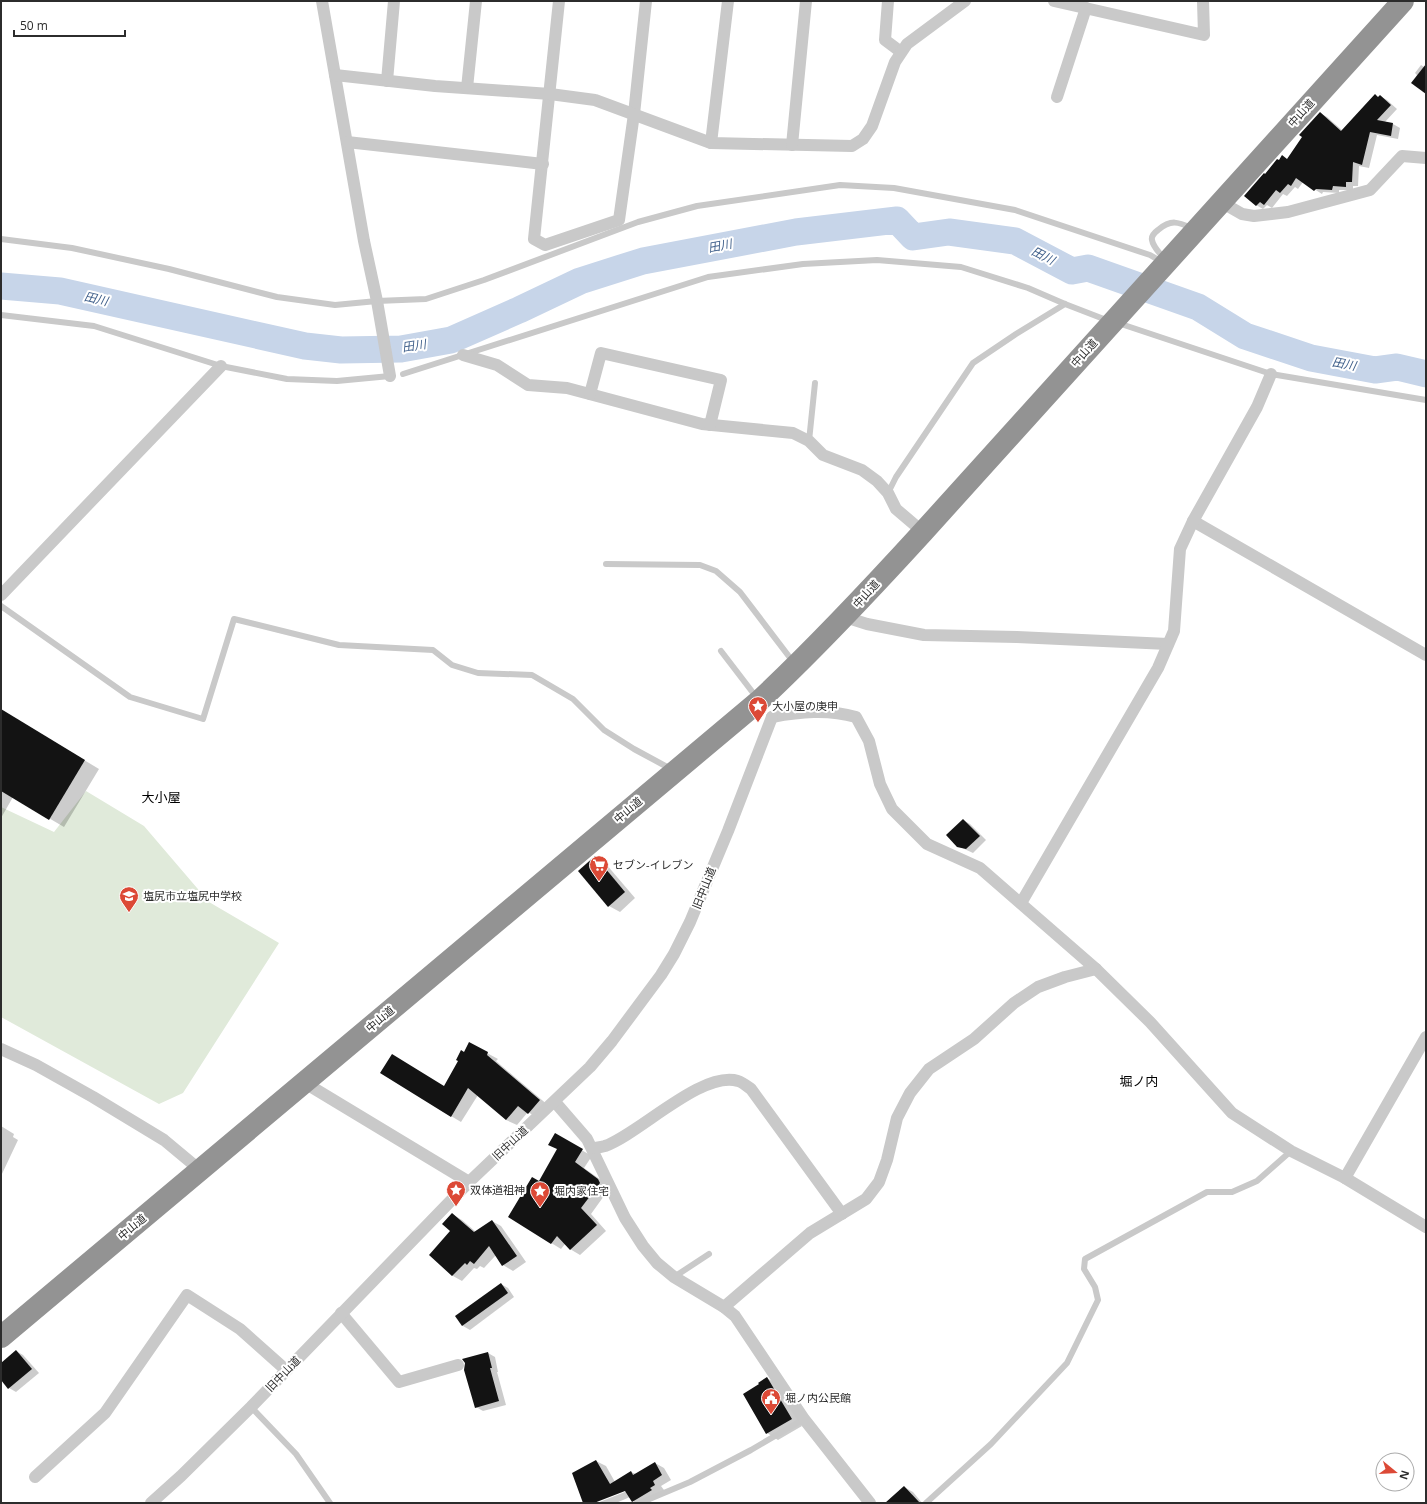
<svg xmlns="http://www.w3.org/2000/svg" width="1427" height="1504" font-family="'Open Sans','Noto Sans JP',sans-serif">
<rect width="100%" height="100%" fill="#fff"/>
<polygon fill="#e0eada" points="86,791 144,826 209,902 279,943 183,1093 159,1104 1,1017 1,807 54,832"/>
<g fill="#0003">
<polygon points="1421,65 1424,67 1426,65 1426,92 1418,76 1415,73"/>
<polygon points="1380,96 1387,100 1397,109 1385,122 1393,124 1400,128 1398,139 1377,135 1369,168 1359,166 1358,186 1353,186 1353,190 1339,190 1339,193 1323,192 1322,194 1303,182 1298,189 1295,187 1287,196 1283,194 1272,208 1267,205 1263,209 1256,205 1320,113 1327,117 1343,131"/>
<polygon points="1,710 99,769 64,827 13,797 1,818"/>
<polygon points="963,820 970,824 986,840 973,853 958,846"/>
<polygon points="595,858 606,864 635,898 620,912 609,906"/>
<polygon points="464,1053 487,1053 498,1059 496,1061 549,1106 539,1119 528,1112 517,1125 506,1120 478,1095 461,1122 451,1116 445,1088"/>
<polygon points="1,1126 14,1134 13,1137 18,1140 1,1176"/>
<polygon points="555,1135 592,1156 584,1168 608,1185 609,1189 591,1214 606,1231 580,1255 570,1249 565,1244 561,1249 509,1217 539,1182 558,1149"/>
<polygon points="452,1214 462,1220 476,1232 492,1221 501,1226 526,1262 513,1271 503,1265 496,1255 484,1268 480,1266 477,1269 474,1268 462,1281 453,1276 430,1255 452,1231"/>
<polygon points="501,1284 508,1288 514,1297 470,1330 463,1326 457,1317"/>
<polygon points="16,1351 23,1355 39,1373 16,1392 9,1388 1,1379 1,1364"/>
<polygon points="488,1353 495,1357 498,1372 497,1372 506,1405 483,1411 476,1407"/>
<polygon points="767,1378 778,1385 802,1426 778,1440 767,1433 744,1394 760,1385"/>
<polygon points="596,1461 606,1466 615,1482 631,1472 636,1474 655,1463 664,1468 671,1480 661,1486 664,1490 660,1495 648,1503 635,1503 630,1497 616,1503 597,1503 630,1490 630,1488 592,1503 585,1503"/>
<polygon points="904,1487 913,1492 922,1503 886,1503"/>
</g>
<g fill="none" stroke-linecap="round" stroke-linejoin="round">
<polyline stroke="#c7d5e9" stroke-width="27" points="1,286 60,291 305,346 341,350 401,349 451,340 519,310 580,281 643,261 796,232 897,220 913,237 949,232 1015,241 1072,271 1088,268 1198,307 1245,336 1311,358 1375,370 1397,367 1426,374"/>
</g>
<g fill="#131313">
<polygon points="1426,64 1426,94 1411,83"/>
<polygon points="1375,94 1378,97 1380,95 1391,105 1377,120 1393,123 1391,136 1370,132 1362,165 1353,162 1352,182 1346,182 1346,187 1333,186 1332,190 1316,189 1314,191 1296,178 1291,186 1288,184 1280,193 1276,190 1264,205 1260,202 1256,206 1244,196 1264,173 1265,174 1277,159 1279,160 1282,155 1287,159 1302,137 1299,135 1320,112 1341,131"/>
<polygon points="1,709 85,760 49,820 1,791"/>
<polygon points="963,819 980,836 966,849 957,847 946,835"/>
<polygon points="595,856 625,892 608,907 578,871"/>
<polygon points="469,1042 488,1052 487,1055 540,1100 528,1114 518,1106 506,1120 468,1088 451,1117 380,1073 392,1054 444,1086 458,1061 456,1060 461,1050 464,1052"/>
<polygon points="555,1133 583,1149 575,1162 598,1179 600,1183 581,1208 597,1225 570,1250 557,1236 551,1244 508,1217 532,1177 539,1181 557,1149 548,1145"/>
<polygon points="452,1213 474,1232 492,1220 517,1256 502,1266 489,1246 474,1264 470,1261 467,1265 465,1263 452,1276 429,1255 450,1231 442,1224"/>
<polygon points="501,1283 508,1293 462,1326 455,1316"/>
<polygon points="16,1350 32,1369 8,1389 1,1380 1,1363"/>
<polygon points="488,1352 492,1368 490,1368 499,1401 475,1408 464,1370 465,1363 462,1359"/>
<polygon points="767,1377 792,1419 766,1434 743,1394 759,1384 758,1383"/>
<polygon points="596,1460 610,1484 631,1471 633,1475 655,1462 662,1475 653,1481 655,1485 650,1488 652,1490 632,1502 625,1491 594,1503 583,1503 572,1473"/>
<polygon points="904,1486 920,1503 885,1503"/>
</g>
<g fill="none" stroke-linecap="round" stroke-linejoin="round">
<g stroke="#c9c9c9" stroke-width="6">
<polyline points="1,239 72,248 169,269 277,297 335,305 377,301 426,299 484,280 638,222 697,206 840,185 894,188 1015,210 1150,255 1162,262"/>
<path d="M 1164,259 C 1160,253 1153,247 1152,240 C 1151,236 1154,233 1158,230 C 1171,219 1178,222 1192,228"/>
<polyline points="1,315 94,326 221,366 287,379 337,381 390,376"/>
<polyline points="1118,323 1271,374 1426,400"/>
<polyline points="403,374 708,277 803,264 877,260 961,267 1028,288 1065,304 1109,321"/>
<polyline points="809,441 815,383"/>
<polyline points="888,493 896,477 973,363 1016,334 1065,304"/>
<polyline points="606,564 700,565 716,571 740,592 794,663"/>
<polyline points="1,606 130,697 203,719 234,619 339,645 433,650 452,665 478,673 532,675 573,699 604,730 634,749 671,769"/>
<polyline points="721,651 757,698"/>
<polyline points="674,1277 709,1254"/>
<polyline points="251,1407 296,1454 330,1503"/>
<polyline points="640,1503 690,1482 751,1450 804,1419"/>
<polyline points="926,1503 991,1444 1067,1363 1098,1300 1095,1287 1084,1269 1085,1259 1207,1192 1232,1192 1257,1181 1291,1151"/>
</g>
<g stroke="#c9c9c9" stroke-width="12">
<polyline points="322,1 364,241 377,301 390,376"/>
<polyline points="559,1 534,239 545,245 619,220 634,114 646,1"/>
<polyline points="888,1 885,40 901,52"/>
<polyline points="1054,1 1204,35 1203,1"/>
<polyline points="335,75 435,86 550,94 595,100 711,143 852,146 863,139 872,126 895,62 907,44 965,1"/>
<polyline points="387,81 394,1"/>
<polyline points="467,88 476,1"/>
<polyline points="1057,97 1086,8"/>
<polyline points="347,142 543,164"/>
<polyline points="711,143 728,1"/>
<polyline points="792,145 806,1"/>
<polyline points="1221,202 1242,214 1254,216 1288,212 1370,190 1402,156 1426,158"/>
<polyline points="463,355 497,365 528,385 567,388 702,424 793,433 809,441 823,455 862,470 877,481 888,493 896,509 923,532"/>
<polyline points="590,394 601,353 721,380 710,425"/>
<polyline points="1193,521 1426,655"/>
<polyline points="1,595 221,366"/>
<polyline points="845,617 867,624 924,635 1017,637 1168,644"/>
<path d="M 772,717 C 800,712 827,709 856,717 L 869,741 L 880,784 L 892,809 L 927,844 L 980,868 L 1096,969 L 1150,1022 L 1232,1113 L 1291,1151 L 1345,1178 L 1426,1227"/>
<polyline points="1021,903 1158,668 1174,631 1180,549 1193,521 1257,407 1271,374"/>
<polyline points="1,1049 36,1065 93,1097 164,1140 200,1170"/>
<polyline points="305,1083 469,1182"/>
<polyline points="555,1102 587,1139 625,1218 643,1246 657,1263 674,1277 724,1307 735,1316 804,1419 870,1503"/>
<path d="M 592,1148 C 596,1148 601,1147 605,1146 C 639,1134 702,1070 738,1081 C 742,1082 747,1086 751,1089 L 842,1214"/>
<polyline points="1345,1178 1426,1037"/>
<polyline points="724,1307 810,1233 866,1199 879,1182 887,1160 897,1118 910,1093 929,1069 974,1039 1014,1003 1038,987 1065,977 1096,969"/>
<polyline points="341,1313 399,1382 458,1365"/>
<polyline points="35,1477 105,1413 187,1295 240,1329 286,1370"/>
<polyline points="151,1503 181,1476 251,1407 469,1182 590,1067 612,1041 661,975 674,954 690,922 728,831 772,717"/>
</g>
<path stroke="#939393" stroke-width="22" d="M 1,1337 L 759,701 C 817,647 870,590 923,532 L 1403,1"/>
</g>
<defs>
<symbol id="sight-pin" viewBox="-11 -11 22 30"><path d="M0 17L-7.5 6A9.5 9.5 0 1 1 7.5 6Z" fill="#dc4936" stroke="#fff"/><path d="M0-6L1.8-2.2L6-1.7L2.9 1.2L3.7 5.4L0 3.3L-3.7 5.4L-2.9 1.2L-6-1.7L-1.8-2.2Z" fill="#fff"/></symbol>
<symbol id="supermarket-pin" viewBox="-11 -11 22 30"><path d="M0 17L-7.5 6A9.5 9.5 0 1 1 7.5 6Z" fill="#dc4936" stroke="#fff"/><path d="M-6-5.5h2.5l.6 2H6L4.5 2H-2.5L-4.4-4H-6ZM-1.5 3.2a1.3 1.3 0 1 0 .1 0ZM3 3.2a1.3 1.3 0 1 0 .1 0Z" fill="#fff"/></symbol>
<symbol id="school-pin" viewBox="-11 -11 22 30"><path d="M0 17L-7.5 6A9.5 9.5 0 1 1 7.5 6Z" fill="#dc4936" stroke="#fff"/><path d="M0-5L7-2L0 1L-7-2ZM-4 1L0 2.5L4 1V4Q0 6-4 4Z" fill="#fff"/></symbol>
<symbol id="civic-pin" viewBox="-11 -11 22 30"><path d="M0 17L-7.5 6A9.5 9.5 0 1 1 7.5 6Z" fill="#dc4936" stroke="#fff"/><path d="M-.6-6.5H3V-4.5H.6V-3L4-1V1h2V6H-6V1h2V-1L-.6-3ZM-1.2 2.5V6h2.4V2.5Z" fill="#fff"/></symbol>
</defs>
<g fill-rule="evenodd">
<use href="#sight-pin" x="747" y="695" width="22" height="30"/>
<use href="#supermarket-pin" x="588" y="854" width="22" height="30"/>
<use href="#school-pin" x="118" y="885" width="22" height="30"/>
<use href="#sight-pin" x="445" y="1179" width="22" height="30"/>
<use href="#sight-pin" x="529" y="1180" width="22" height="30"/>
<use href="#civic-pin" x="760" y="1387" width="22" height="30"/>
</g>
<g text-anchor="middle" stroke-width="4" stroke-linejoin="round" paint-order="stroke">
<g font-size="11" fill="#2c2c2c" stroke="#fff">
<text transform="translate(1301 113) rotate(-48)" y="4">中山道</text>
<text transform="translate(1084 353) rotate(-48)" y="4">中山道</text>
<text transform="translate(866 594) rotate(-48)" y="4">中山道</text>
<text transform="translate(628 810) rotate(-40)" y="4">中山道</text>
<text transform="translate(704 888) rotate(-68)" y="4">旧中山道</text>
<text transform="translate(380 1019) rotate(-40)" y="4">中山道</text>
<text transform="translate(510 1143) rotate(-43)" y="4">旧中山道</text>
<text transform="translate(132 1227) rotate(-40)" y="4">中山道</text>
<text transform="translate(283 1374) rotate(-46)" y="4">旧中山道</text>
</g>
<g font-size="11" fill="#2c2c2c" stroke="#fff" text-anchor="start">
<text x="772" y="710">大小屋の庚申</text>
<text x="613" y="869">セブン-イレブン</text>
<text x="143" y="900">塩尻市立塩尻中学校</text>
<text x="470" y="1194">双体道祖神</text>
<text x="554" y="1195">堀内家住宅</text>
<text x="785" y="1402">堀ノ内公民館</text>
</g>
<g font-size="12" font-style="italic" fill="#3f5f8a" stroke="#fff">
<text transform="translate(720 246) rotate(-11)" y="4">田川</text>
<text transform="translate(1043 256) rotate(27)" y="4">田川</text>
<text transform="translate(96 299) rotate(13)" y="4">田川</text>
<text transform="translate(414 346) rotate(-9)" y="4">田川</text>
<text transform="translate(1344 364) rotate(11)" y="4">田川</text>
</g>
<g font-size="13" fill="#000" stroke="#fff">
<text x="161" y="802">大小屋</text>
<text x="1139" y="1086">堀ノ内</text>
</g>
</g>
<rect width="1427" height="1504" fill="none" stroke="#2c2c2c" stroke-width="4"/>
<g transform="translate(1395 1472) rotate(108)"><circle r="19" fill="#ffffff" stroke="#ababab"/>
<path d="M0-3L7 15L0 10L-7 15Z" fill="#dc4936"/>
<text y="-6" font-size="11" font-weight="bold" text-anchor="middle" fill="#2c2c2c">N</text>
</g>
<path d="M14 30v6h111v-6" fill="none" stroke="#2c2c2c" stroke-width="2"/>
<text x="20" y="30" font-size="12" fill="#2c2c2c" stroke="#ffffff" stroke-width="3" paint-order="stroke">50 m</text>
</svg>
